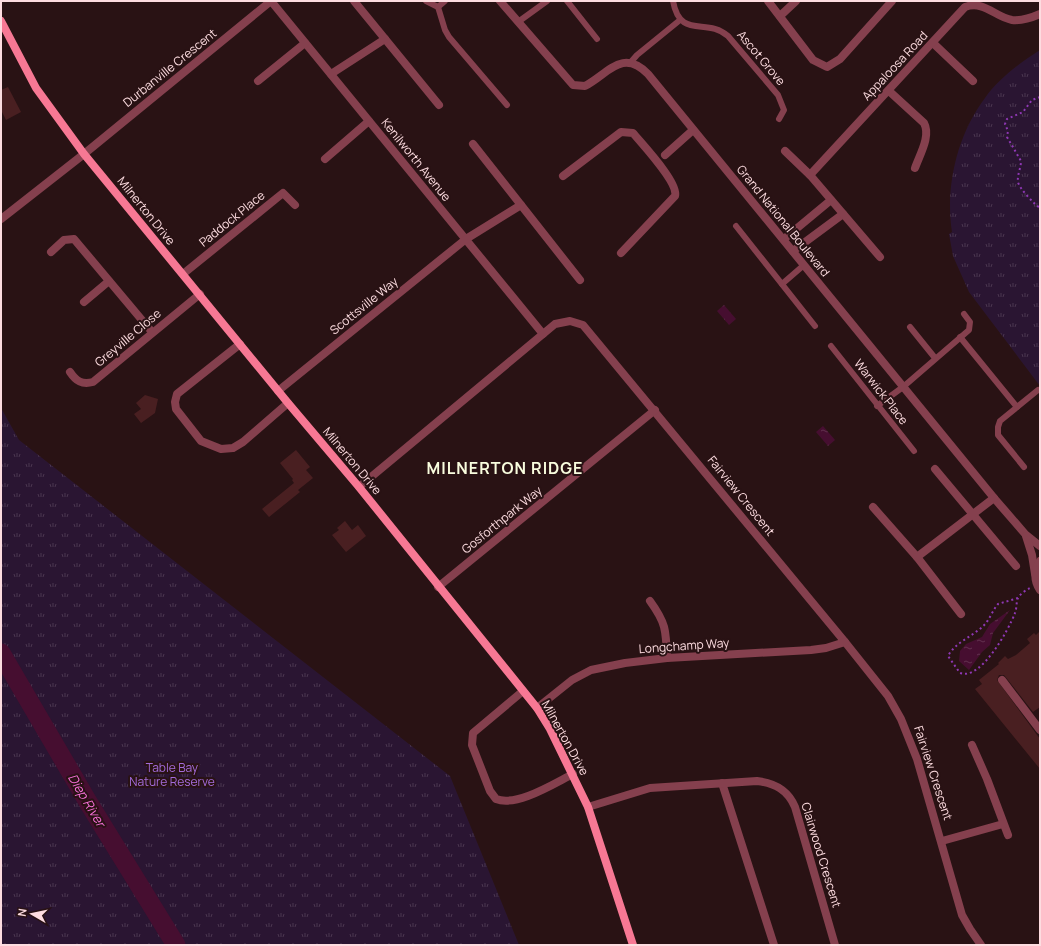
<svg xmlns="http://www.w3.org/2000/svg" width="1041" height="946" font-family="Manrope,sans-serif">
<defs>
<pattern id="park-tufts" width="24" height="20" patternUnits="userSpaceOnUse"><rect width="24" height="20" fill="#2a1532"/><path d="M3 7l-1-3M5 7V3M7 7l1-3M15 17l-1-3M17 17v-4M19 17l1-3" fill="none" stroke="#4a364f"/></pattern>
<pattern id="water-ripples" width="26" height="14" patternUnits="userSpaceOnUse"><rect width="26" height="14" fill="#460e30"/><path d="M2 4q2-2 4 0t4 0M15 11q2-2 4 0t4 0" fill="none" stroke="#62304e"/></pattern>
</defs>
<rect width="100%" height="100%" fill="#291214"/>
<g fill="url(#park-tufts)">
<path d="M 1040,50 L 1040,386 L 969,292 L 953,256 L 949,234 L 952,232 C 945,187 957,135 985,98 C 999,78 1020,63 1040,50 Z"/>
<polygon points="1,408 19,440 450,776 519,945 1,945"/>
</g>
<g fill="url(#water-ripples)">
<polygon points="724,305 736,319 729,325 717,311"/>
<polygon points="823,426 835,440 828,446 816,432"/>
<polygon points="1010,610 993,633 990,645 982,652 969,670 959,661 960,651 966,644 982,637 990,624"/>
</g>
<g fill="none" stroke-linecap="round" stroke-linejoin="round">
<polyline stroke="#460e30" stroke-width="19" points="1,653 88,802 176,945"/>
</g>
<g fill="#491f21">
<polygon points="8,87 21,112 6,120 1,110 1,90"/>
<polygon points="145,395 158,399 155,413 141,423 134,414 141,409 136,403"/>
<polygon points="296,450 310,467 306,470 313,478 298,490 300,492 269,517 262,509 294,483 292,480 293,479 280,463"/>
<polygon points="345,521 352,530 358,525 366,536 346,552 332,535 339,530 337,528"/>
<polygon points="1040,631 1040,707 1033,712 1004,675 999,675 997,680 1040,739 1040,769 975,689 982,684 979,680 999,664 998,663 1005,656 1008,659 1016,655 1030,643 1027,639 1034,633 1036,635"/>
</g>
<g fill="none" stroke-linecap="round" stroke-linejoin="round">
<g stroke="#8f38b5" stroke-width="2" stroke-dasharray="2 3" stroke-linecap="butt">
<path d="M 1040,97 L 1032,100 L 1023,112 L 1007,119 L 1005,124 L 1008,131 L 1007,137 L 1021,161 C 1021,168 1017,175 1018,182 C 1019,188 1034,204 1040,208"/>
<path d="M 1018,598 L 998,604 C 993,610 990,618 986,623 C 975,636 956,641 948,656 L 960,673 C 981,681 1009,629 1015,613 C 1017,608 1016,602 1018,598 C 1020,594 1026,590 1030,588"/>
</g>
<g stroke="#85404e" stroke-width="6">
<polyline points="426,1 438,7 445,30 449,37 507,105"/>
<polyline points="567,1 597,39"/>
<path d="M 673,1 C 680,40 707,17 728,36 L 778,95 L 784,110 L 779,119"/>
<polyline points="438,7 445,1"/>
<polyline points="518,22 547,1"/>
<polyline points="630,63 637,55 680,20"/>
<polyline points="736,226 815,326"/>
<polyline points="782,284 804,265"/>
<polyline points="910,327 935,358"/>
<polyline points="960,337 1017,407"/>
<polyline points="831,346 914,451"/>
<polyline points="877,406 903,387 969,330 970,322 964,314"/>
<polyline points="1024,467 998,435 998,427 1000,421 1038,390"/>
</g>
<g stroke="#85404e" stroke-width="8">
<polyline points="271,1 543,334"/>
<polyline points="354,1 439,105"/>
<path d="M 500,1 L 573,85 L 585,86 C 608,74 622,48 648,74 L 994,498 L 1026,535 L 1040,546"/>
<polyline points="768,1 813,60 827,67 840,59 892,1"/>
<polyline points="780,16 796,1"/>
<polyline points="933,43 973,81"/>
<polyline points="331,74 385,39"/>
<polyline points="258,81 305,43"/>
<path d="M 889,91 L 924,123 C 931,136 920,154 915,168"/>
<polyline points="785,151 810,175"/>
<polyline points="665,155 693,130"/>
<polyline points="325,159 369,121"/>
<path d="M 563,176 L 621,132 L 633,133 C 642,144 679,183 675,196 L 621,253"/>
<polyline points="521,205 580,280"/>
<polyline points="1,219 84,154 271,1"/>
<polyline points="784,239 831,200"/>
<polyline points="793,251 843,214"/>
<polyline points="51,252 64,240 74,239 152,332"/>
<path d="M 880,257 L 810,175 L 965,7 C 984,0 995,17 1012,20 C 1022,21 1031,18 1040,14"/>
<polyline points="183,274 283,193 295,205"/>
<polyline points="84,302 109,281"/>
<polyline points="240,344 177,394 175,402 176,409 201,441 221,449 233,448 243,442 288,403"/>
<path d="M 70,372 C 76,381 82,385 93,382 L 200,294"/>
<polyline points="278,391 466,239 521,205 473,144"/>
<polyline points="935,469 1016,566"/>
<polyline points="359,487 555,324 570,321 583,325 845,642 888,696 901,719 917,759 962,915 970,929 981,945"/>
<polyline points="873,507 917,557 961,614"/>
<polyline points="1026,536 1032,555 1035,574"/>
<polyline points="917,557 994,498"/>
<path d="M 1040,561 C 1034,571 1034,581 1040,590"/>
<polyline points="438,587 655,410"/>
<path d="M 650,601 C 666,623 666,630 667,658"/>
<polyline points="1002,680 1040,730"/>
<path d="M 523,691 L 473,733 L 472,745 L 490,791 L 496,799 C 517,807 553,784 573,774"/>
<polyline points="537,708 572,680 591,670 625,663 667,658 811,650 826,648 845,642"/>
<polyline points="972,745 987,779 1008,835"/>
<polyline points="722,783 774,945"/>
<path d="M 588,807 L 650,788 L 757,781 C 775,783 788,790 795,807 L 835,945"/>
<polyline points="942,841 1003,824"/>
</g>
<polyline stroke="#f77894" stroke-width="8" points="1,21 36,88 84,154 288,403 359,487 537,708 550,729 588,807 633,945"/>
</g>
<g text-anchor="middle" stroke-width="4" stroke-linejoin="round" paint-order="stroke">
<g font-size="12" fill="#fddce0" stroke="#291214">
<text transform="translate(761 58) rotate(50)" y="4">Ascot Grove</text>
<text transform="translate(895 66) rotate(-47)" y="4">Appaloosa Road</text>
<text transform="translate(170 68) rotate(-39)" y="4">Durbanville Crescent</text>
<text transform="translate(416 160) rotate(51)" y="4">Kenilworth Avenue</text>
<text transform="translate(146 211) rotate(51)" y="4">Milnerton Drive</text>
<text transform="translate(232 219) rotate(-39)" y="4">Paddock Place</text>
<text transform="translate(783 221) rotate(51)" y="4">Grand National Boulevard</text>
<text transform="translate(364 306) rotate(-39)" y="4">Scottsville Way</text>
<text transform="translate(128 338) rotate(-40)" y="4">Greyville Close</text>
<text transform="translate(881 392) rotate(52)" y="4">Warwick Place</text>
<text transform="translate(352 461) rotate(50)" y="4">Milnerton Drive</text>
<text transform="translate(741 496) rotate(51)" y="4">Fairview Crescent</text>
<text transform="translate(502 520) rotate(-39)" y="4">Gosforthpark Way</text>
<text transform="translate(684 646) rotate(-4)" y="4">Longchamp Way</text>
<text transform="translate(565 738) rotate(61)" y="4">Milnerton Drive</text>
<text transform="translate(933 773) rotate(72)" y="4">Fairview Crescent</text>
<text transform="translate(821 855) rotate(73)" y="4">Clairwood Crescent</text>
</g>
<g font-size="12" fill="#a36bda" stroke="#291214">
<text x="172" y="772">Table Bay<tspan x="172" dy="14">Nature Reserve</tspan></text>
</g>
<g font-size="13" font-style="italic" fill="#f770d9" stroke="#291214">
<text transform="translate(87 800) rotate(59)" y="5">Diep River</text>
</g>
<g font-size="16" font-weight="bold" letter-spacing="1" fill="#f9fdde" stroke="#291214">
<text x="505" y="474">MILNERTON RIDGE</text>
</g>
</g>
<rect width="1041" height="946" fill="none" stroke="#fddce0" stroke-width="4"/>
<g transform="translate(32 914) rotate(279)" stroke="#291214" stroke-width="3" paint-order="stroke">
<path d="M0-3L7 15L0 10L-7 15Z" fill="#fddce0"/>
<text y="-6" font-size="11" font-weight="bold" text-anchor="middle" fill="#fddce0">N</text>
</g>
</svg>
